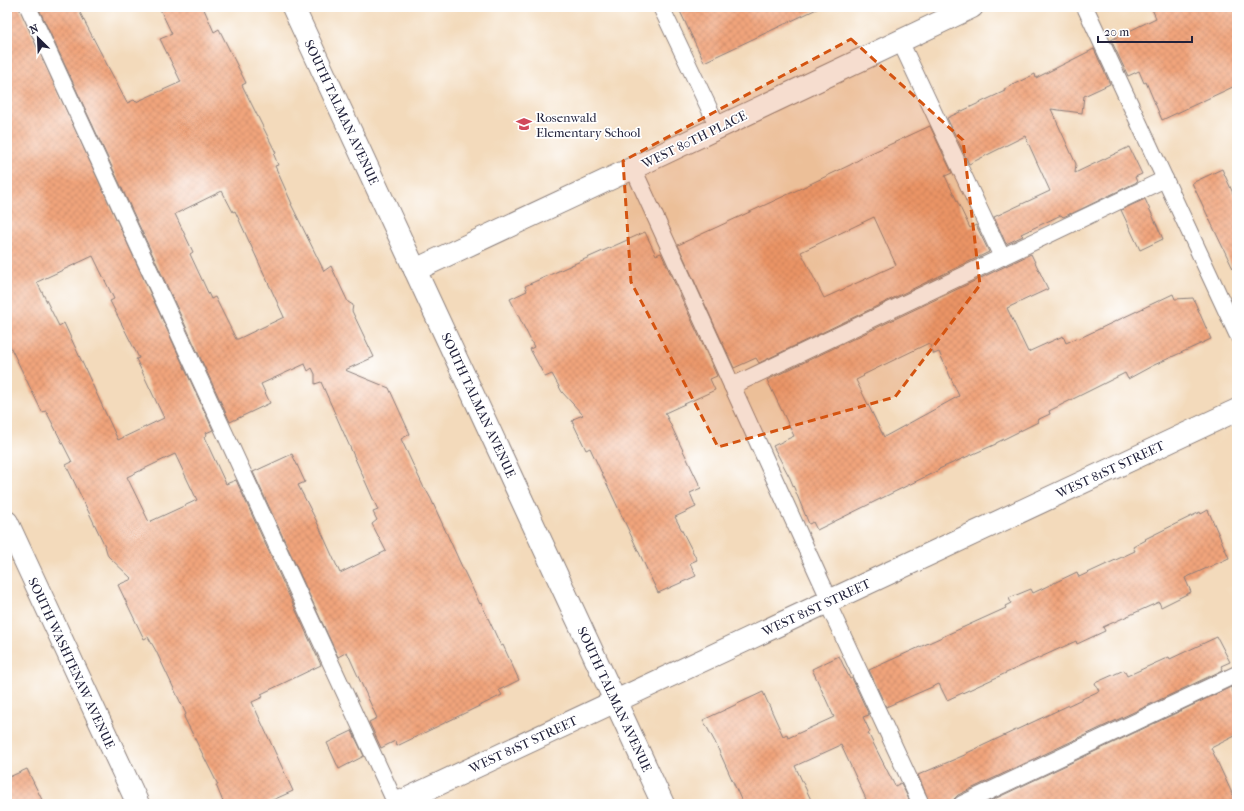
<svg xmlns="http://www.w3.org/2000/svg" width="1244" height="811" font-family="'IM FELL French Canon',serif">
<defs>
<pattern id="building-cross-hatch" width="8" height="8" patternUnits="userSpaceOnUse"><rect width="8" height="8" fill="#f1a47c"/><path d="M0 0l8 8M0 8l8-8" fill="none" stroke="#ce8d6c"/></pattern>
</defs>
<rect width="100%" height="100%" fill="#fff"/>
<filter id="ink" filterUnits="userSpaceOnUse"><feTurbulence type="fractalNoise" baseFrequency=".025" numOctaves="2"/><feDisplacementMap in="SourceGraphic" scale="8" xChannelSelector="R" yChannelSelector="G"/><feConvolveMatrix kernelMatrix="1 2 1 2 8 2 1 2 1" color-interpolation-filters="sRGB"/></filter>
<filter id="wash" filterUnits="userSpaceOnUse"><feTurbulence type="fractalNoise" baseFrequency=".012" numOctaves="4" result="noise"/><feDisplacementMap in="SourceGraphic" scale="16" xChannelSelector="R" yChannelSelector="G"/><feGaussianBlur stdDeviation="0.9" result="paint"/><feColorMatrix in="noise" values="0 0 0 0 0 0 0 0 0 0 0 0 0 0 0 0 0 1.4 0 .05"/><feComposite in="paint" operator="in"/></filter>
<g filter="url(#wash)">
<rect width="100%" height="100%" fill="#f3dabb"/>
<g id="blocks">
<g fill="url(#building-cross-hatch)" fill-rule="evenodd">
<path d="M 7,7 L 19,7 L 213,430 L 206,433 L 207,435 L 204,437 L 226,484 L 236,480 L 321,665 L 261,694 L 263,697 L 252,702 L 293,791 L 264,804 L 224,804 L 216,785 L 218,785 L 184,717 L 186,714 L 156,651 L 148,637 L 144,639 L 118,585 L 132,579 L 108,556 L 105,546 L 66,465 L 72,462 L 46,411 L 42,412 L 7,340 ZM 93,256 L 114,299 L 110,301 L 139,358 L 136,359 L 164,418 L 118,440 L 64,323 L 59,326 L 37,282 ZM 175,454 L 197,500 L 149,522 L 127,477 Z"/>
<path d="M 38,7 L 77,7 L 127,103 L 134,100 L 136,102 L 181,82 L 160,39 L 172,34 L 159,7 L 203,7 L 214,32 L 219,29 L 246,83 L 242,85 L 276,153 L 274,155 L 278,165 L 275,166 L 292,204 L 291,204 L 324,271 L 331,266 L 348,302 L 353,305 L 352,311 L 374,357 L 345,370 L 389,388 L 410,434 L 401,439 L 424,488 L 425,488 L 431,499 L 463,569 L 480,604 L 481,603 L 501,646 L 503,645 L 519,680 L 499,690 L 502,695 L 397,746 L 395,741 L 381,748 L 369,722 L 377,718 L 347,652 L 338,657 L 253,472 L 292,454 L 305,482 L 298,485 L 316,520 L 340,573 L 386,551 L 372,524 L 377,520 L 373,512 L 378,510 L 321,382 L 315,384 L 315,374 L 312,368 L 308,371 L 305,364 L 261,384 L 270,403 L 230,422 ZM 222,191 L 233,212 L 235,211 L 284,317 L 238,339 L 236,339 L 215,297 L 211,299 L 190,254 L 193,252 L 175,214 Z"/>
<polygon points="678,7 821,7 704,62"/>
<polygon points="1151,7 1237,7 1237,85 1162,120 1146,82 1144,83 1139,71 1128,76 1111,40 1156,18"/>
<polygon points="1094,49 1110,84 1084,96 1082,113 1051,109 1076,164 1075,173 1129,147 1142,174 1135,177 1137,182 1071,214 1070,213 1070,214 1063,217 1061,215 1021,234 1023,236 1006,244 994,217 1050,191 1025,136 969,164 947,118 1005,91 1004,89 1035,74 1036,78"/>
<path d="M 930,126 L 952,173 L 945,176 L 970,228 L 976,225 L 989,252 L 759,363 L 756,358 L 734,368 L 678,245 L 791,193 L 850,165 L 865,156 ZM 874,217 L 896,265 L 824,298 L 801,252 Z"/>
<polygon points="1222,169 1237,202 1237,277 1192,183"/>
<polygon points="1145,199 1163,239 1140,250 1121,210"/>
<polygon points="645,232 656,255 661,253 717,376 710,379 715,390 665,413 701,488 690,493 696,507 675,517 697,560 690,563 696,576 658,593 590,448 586,450 572,421 574,420 573,419 583,415 562,392 552,374 545,377 530,349 534,347 510,299 527,291 525,286"/>
<path d="M 1031,254 L 1048,289 L 1007,308 L 1028,352 L 1063,336 L 1066,343 L 1077,338 L 1078,339 L 1173,294 L 1175,299 L 1193,298 L 1211,339 L 1152,366 L 1128,379 L 1125,373 L 1049,411 L 1050,414 L 1037,420 L 1038,422 L 996,443 L 996,444 L 939,469 L 939,470 L 817,530 L 813,522 L 809,524 L 790,478 L 773,446 L 794,436 L 767,380 ZM 929,343 L 934,354 L 939,352 L 959,396 L 884,437 L 856,380 L 864,376 L 863,375 Z"/>
<polygon points="1208,510 1229,558 1185,578 1191,592 1161,607 1159,602 1103,627 1105,631 1077,644 1076,641 947,700 939,684 886,707 869,670 1006,608 1005,606 1011,603 1009,598 1031,589 1033,593 1077,572 1079,577 1135,551 1133,547 1146,540 1145,539 1200,512 1201,514"/>
<polygon points="1217,637 1230,662 1221,666 1223,670 958,795 954,799 953,804 930,804 918,775 967,754 967,753 1099,691 1095,683 1124,670 1127,676 1169,657 1170,659"/>
<polygon points="839,656 850,679 852,678 869,715 863,717 870,732 868,733 895,786 901,783 911,804 854,804 866,799 841,745 795,766 813,804 743,804 715,742 703,720 763,692 783,736 787,734 788,738 834,717 812,669"/>
<polygon points="1231,687 1237,701 1237,735 1211,748 1237,804 984,804"/>
<polygon points="352,731 364,756 339,769 327,743"/>
<polygon points="27,769 44,804 7,804 7,778"/>
</g>
</g>
</g>
<g filter="url(#ink)">
<use href="#blocks" fill-opacity="0" stroke="#8a7e7b" stroke-width="1"/>
<g fill="none" stroke-linecap="round" stroke-linejoin="round">
<defs>
<g id="service">
<polyline points="28,7 396,804"/>
<polyline points="661,7 718,127"/>
<polyline points="1085,7 1237,334"/>
<polyline points="900,41 1002,257"/>
<polyline points="633,168 830,601"/>
<polyline points="732,386 1165,179"/>
<polyline points="827,602 921,804"/>
<polyline points="962,804 1237,674"/>
</g>
<g id="minor">
<polyline points="293,7 663,804"/>
<polyline points="415,270 633,168 972,7"/>
<polyline points="7,522 138,804"/>
<polyline points="396,804 1237,410"/>
</g>
</defs>
<use href="#service" stroke="#8a7e7b" stroke-width="18"/>
<use href="#minor" stroke="#8a7e7b" stroke-width="24"/>
<use href="#service" stroke="#fff" stroke-width="16"/>
<use href="#minor" stroke="#fff" stroke-width="22"/>
</g>
</g>
<path fill="#d45411" fill-opacity="0.2" stroke="#d45411" stroke-width="3" stroke-dasharray="8 5" stroke-linejoin="round" d="M 851,39 L 963,140 L 980,285 L 895,397 L 718,447 L 631,282 L 623,161 Z"/>
<defs>
<symbol id="school-bare" viewBox="-9 -9 18 18"><path d="M0-5L7-2L0 1L-7-2ZM-4 1L0 2.5L4 1V4Q0 6-4 4Z" fill="#d1495b" stroke="#fff" stroke-width="2.5" paint-order="stroke"/></symbol>
</defs>
<g fill-rule="evenodd">
<use href="#school-bare" x="513" y="113" width="22" height="22"/>
</g>
<g text-anchor="middle" stroke-width="3.5" stroke-linejoin="round" paint-order="stroke">
<g font-size="13" fill="#22223b" stroke="#fff">
<text transform="translate(342 112) rotate(65)" y="5">SOUTH TALMAN AVENUE</text>
<text transform="translate(694 139) rotate(-26)" y="5">WEST 80TH PLACE</text>
<text transform="translate(479 405) rotate(65)" y="5">SOUTH TALMAN AVENUE</text>
<text transform="translate(1110 469) rotate(-25)" y="5">WEST 81ST STREET</text>
<text transform="translate(816 607) rotate(-25)" y="5">WEST 81ST STREET</text>
<text transform="translate(72 663) rotate(65)" y="5">SOUTH WASHTENAW AVENUE</text>
<text transform="translate(615 699) rotate(65)" y="5">SOUTH TALMAN AVENUE</text>
<text transform="translate(523 744) rotate(-25)" y="5">WEST 81ST STREET</text>
</g>
<g font-size="13" fill="#22223b" stroke="#fff" text-anchor="start">
<text x="536" y="122">Rosenwald<tspan x="536" dy="15">Elementary School</tspan></text>
</g>
</g>
<rect width="1244" height="811" fill="none" stroke="#fff" stroke-width="24"/>
<g transform="translate(38 38) rotate(336)" stroke="#ffffff" stroke-width="3" paint-order="stroke">
<path d="M0-3L7 15L0 10L-7 15Z" fill="#22223b"/>
<text y="-6" font-size="11" font-weight="bold" text-anchor="middle" fill="#22223b">N</text>
</g>
<path d="M1098 36v6h94v-6" fill="none" stroke="#22223b" stroke-width="2"/>
<text x="1104" y="36" font-size="12" fill="#22223b" stroke="#ffffff" stroke-width="3" paint-order="stroke">20 m</text>
</svg>
